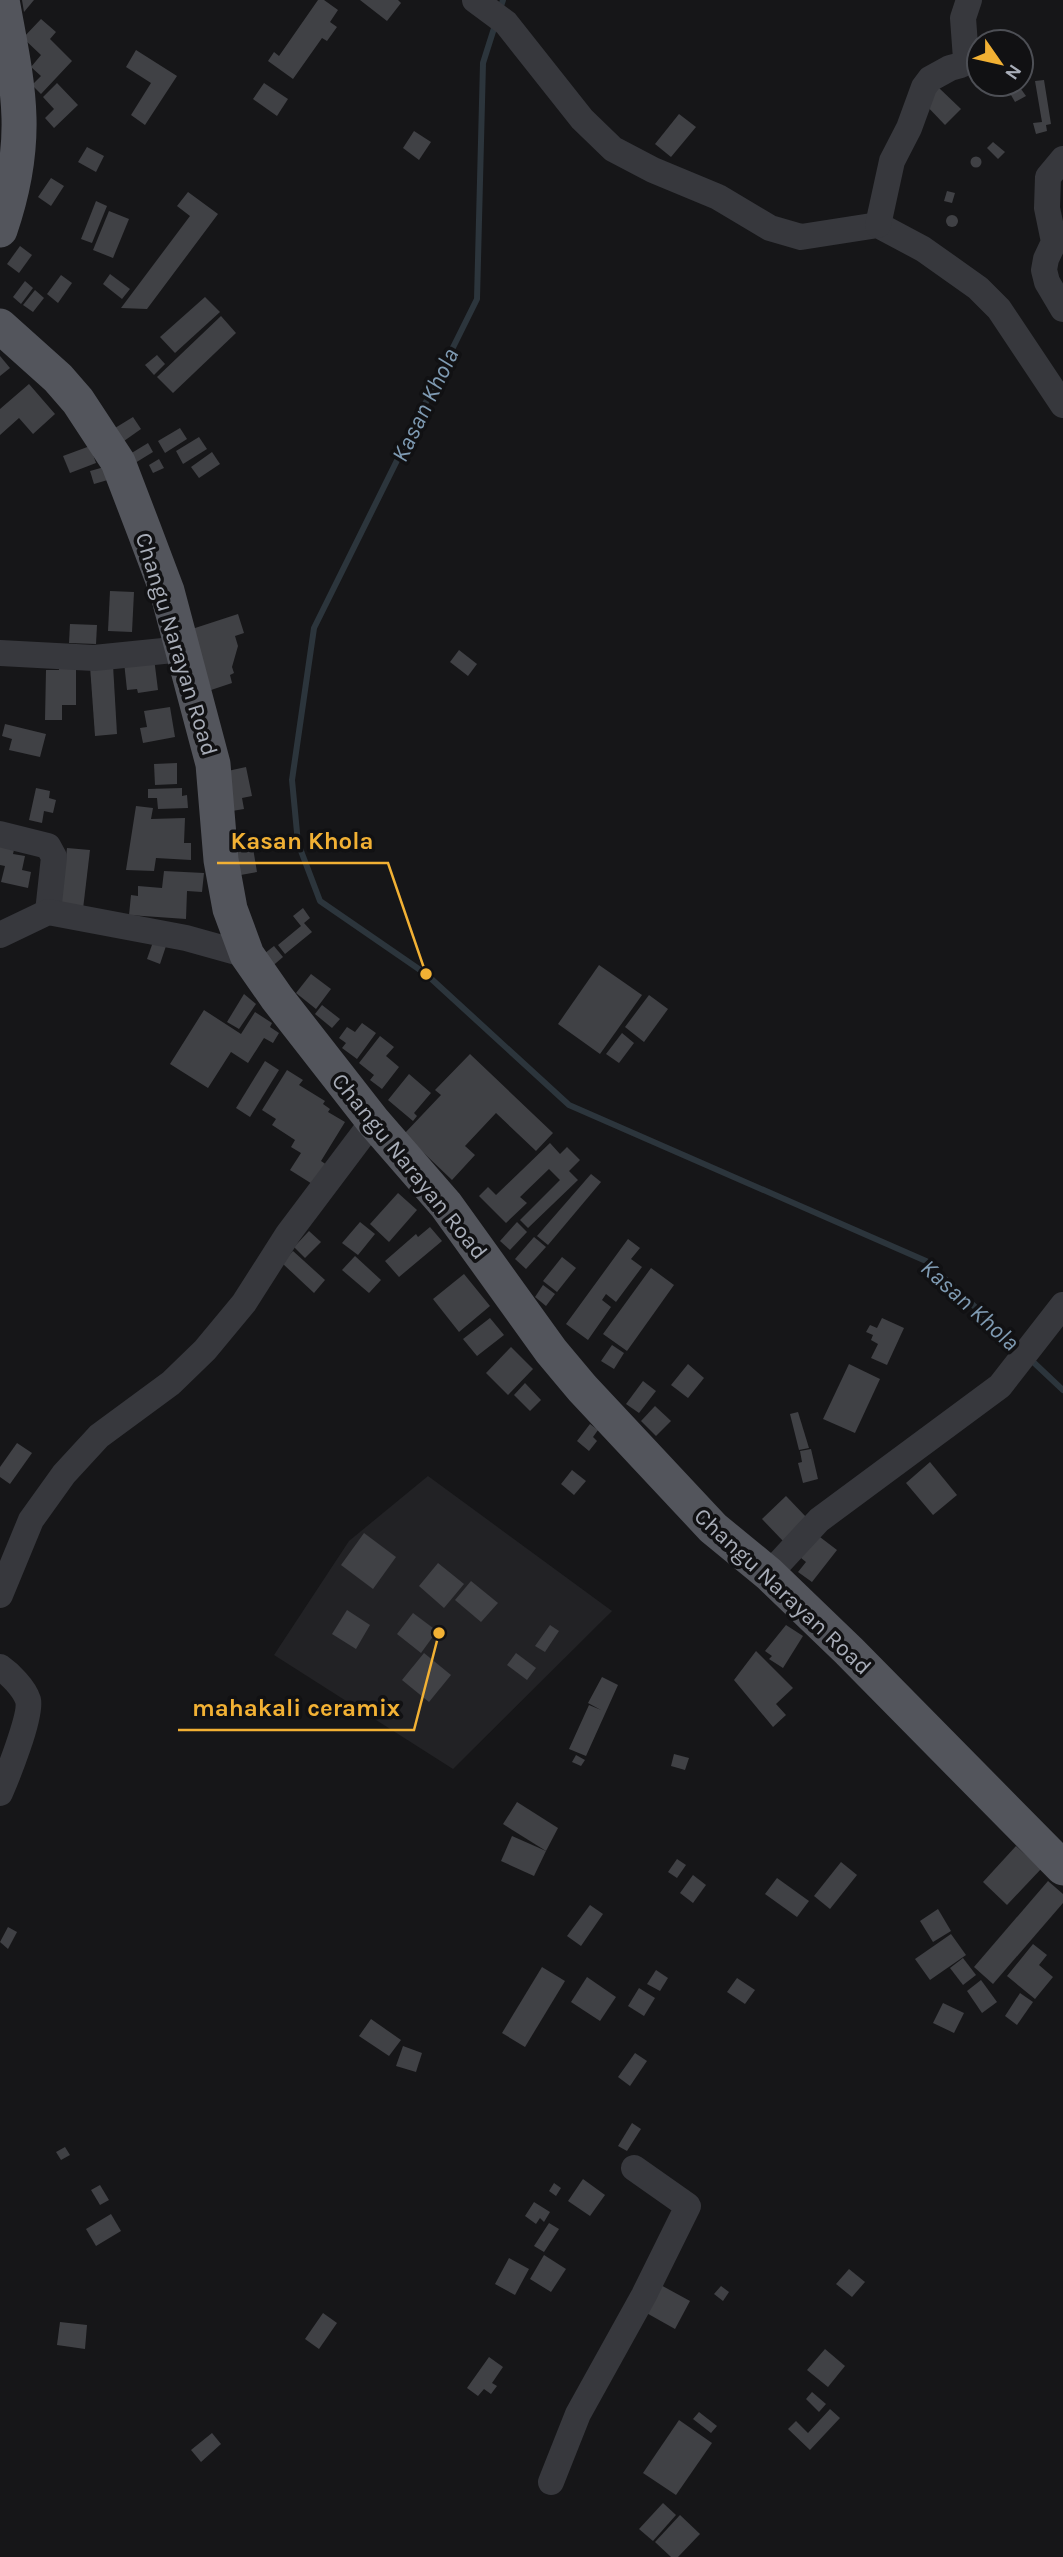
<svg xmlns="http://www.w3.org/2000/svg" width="1063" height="2557" font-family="Karla,sans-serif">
<rect width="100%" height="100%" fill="#161618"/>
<polygon fill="#222225" points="428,1476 612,1611 453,1769 274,1655 349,1541"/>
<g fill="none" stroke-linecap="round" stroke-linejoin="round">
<g stroke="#2c353c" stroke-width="6">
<polyline points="499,12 503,0"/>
<polyline points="496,22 483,63 477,299 314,628 292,780 298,843 320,901 426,974 569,1105 926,1261 1021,1350"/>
<polyline points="1029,1358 1063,1390"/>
</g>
</g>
<g fill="#404145">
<polygon points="22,0 34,0 24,12"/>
<polygon points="318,0 324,0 338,10 330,22 337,27 327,41 322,38 293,79 268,61 274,52 279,56"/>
<polygon points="360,0 398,0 401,3 387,21"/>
<polygon points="41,19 56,32 50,39 72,61 41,94 32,85 41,76 31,67 41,55 23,38"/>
<polygon points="136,50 177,76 145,125 131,115 151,83 126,67"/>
<polygon points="1044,80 1051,124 1046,125 1047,131 1036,134 1033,123 1042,122 1035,81"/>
<polygon points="57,83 78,105 54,128 45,118 54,109 43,97"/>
<polygon points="264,83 288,99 277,116 253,99"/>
<polygon points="938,87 961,109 945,125 923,102"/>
<polygon points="1021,89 1026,96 1015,102 1011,95"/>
<polygon points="679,114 696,127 671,157 655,144"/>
<polygon points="414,131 431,142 419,160 403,148"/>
<polygon points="993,142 1005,152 998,159 987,148"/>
<polygon points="87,147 104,156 96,172 78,162"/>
<circle cx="976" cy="162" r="5.5"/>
<polygon points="51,178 64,186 51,206 38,197"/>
<polygon points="947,191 955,193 952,203 944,201"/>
<polygon points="188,192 218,214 147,309 121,308 190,216 177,206"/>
<polygon points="96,201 107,206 92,243 81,239"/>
<polygon points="109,211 129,219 113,258 93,250"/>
<circle cx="952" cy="221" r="6"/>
<polygon points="20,246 32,255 19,273 7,264"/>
<polygon points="110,274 130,289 122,299 103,284"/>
<polygon points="61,275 72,283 58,303 47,294"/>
<polygon points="25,281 33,288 21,304 13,297"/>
<polygon points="35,290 44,298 33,312 23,305"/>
<polygon points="205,297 220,312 175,353 160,337"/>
<polygon points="221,316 236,333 173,393 157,377"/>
<polygon points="157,355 165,364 154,375 145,365"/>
<polygon points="0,356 10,368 0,376"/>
<polygon points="29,384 55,414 33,434 19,418 0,435 0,409"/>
<polygon points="133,417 141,429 124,441 115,428"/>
<polygon points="180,428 187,439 165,453 158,441"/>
<polygon points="199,437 207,449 183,464 176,451"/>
<polygon points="148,443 153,452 135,463 130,454"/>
<polygon points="90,446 96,463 70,473 63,456"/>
<polygon points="212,452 220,464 199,478 191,467"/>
<polygon points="159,459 164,468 153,473 149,465"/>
<polygon points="108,466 111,479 94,484 90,471"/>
<polygon points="110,591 134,592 132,632 108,631"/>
<polygon points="238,614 244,633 235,636 238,646 232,667 234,673 230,675 232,683 211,690 192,629"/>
<polygon points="70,624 97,625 96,644 69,643"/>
<polygon points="459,650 477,664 468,676 450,662"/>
<polygon points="154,658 158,690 138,693 137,689 127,690 124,662"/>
<polygon points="59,663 76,663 76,705 62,705 62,720 45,720 46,670 59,670"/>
<polygon points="113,665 117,734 95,736 90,666"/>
<polygon points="170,707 175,737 143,743 140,728 147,727 144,711"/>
<polygon points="5,724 46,734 40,757 9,750 12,739 2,736"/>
<polygon points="177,763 177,784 155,785 154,764"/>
<polygon points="246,767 252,796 242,798 244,809 232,811 223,772"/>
<polygon points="36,788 50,791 49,798 56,800 53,813 44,811 42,823 29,820"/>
<polygon points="182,788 182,796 187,795 188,808 158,809 157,798 148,798 148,789"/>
<polygon points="136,806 153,808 151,819 185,818 184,843 191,843 191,860 156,858 154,871 126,870"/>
<polygon points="0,838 16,841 13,854 25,856 22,870 31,872 28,888 1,882 5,866 0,865"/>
<polygon points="252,842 257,872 235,876 231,853 240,852 239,844"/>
<polygon points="67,848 90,850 83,909 61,906"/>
<polygon points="164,871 204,873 202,892 187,891 186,919 129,915 131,895 138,896 138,886 162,888"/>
<polygon points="303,908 310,918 304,923 312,932 285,954 278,945 301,926 293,916"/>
<polygon points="153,942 166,946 160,964 147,959"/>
<polygon points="274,946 283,957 269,969 260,957"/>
<polygon points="599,965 642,995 600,1054 558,1024"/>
<polygon points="311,974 331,989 316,1009 296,993"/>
<polygon points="244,994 256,1004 239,1029 227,1022"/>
<polygon points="649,995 668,1009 644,1042 625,1027"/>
<polygon points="322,1005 340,1019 332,1028 315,1014"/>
<polygon points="204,1010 241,1034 255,1012 272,1023 270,1027 279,1033 273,1043 264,1038 248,1063 231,1052 208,1088 170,1064"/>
<polygon points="362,1023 376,1033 357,1059 342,1048 346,1043 339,1038 347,1027 355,1032"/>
<polygon points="622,1033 634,1043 619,1063 606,1054"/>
<polygon points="380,1036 394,1047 386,1056 399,1067 382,1089 370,1080 374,1075 359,1063"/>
<polygon points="470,1054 553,1133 536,1151 496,1113 465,1146 475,1155 452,1180 404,1134 441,1095 435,1090"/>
<polygon points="265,1061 279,1070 250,1117 236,1108"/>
<polygon points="287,1070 303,1080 299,1085 325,1101 323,1104 330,1109 328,1112 345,1122 321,1161 330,1167 317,1187 290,1170 301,1153 291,1147 295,1140 272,1125 276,1119 262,1110"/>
<polygon points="409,1074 431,1093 414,1113 417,1116 413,1121 388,1100"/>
<polygon points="550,1143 560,1154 567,1147 580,1160 569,1171 578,1180 528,1228 520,1220 560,1180 549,1169 520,1197 527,1203 506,1223 479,1196 488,1187 496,1195"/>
<polygon points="591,1174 601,1182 548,1245 537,1236"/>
<polygon points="398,1193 417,1210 389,1242 370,1224"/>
<polygon points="360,1222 375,1234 358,1255 342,1243"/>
<polygon points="517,1222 527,1232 510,1250 500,1241"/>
<polygon points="430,1227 442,1241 399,1277 385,1261 416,1234 418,1237"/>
<polygon points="309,1231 321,1242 305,1258 294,1247"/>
<polygon points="534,1237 546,1247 526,1269 515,1259"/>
<polygon points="628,1239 640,1248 631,1259 642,1267 616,1302 606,1294 602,1300 611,1307 588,1340 566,1324"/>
<polygon points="293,1251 325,1280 314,1293 282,1263"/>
<polygon points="355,1256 381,1280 369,1293 342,1270"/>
<polygon points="562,1257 576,1268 557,1292 543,1281"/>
<polygon points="651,1268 674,1285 627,1351 603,1334"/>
<polygon points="464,1274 490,1306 459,1332 433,1299"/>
<polygon points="543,1285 555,1294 546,1306 535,1297"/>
<polygon points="490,1318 504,1335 477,1356 463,1339"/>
<polygon points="882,1318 904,1328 887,1365 871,1358 878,1344 871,1340 873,1335 866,1332 870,1325 877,1328"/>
<polygon points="612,1345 624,1353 614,1369 601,1361"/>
<polygon points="511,1347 533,1369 508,1395 486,1373"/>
<polygon points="688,1364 704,1378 688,1398 671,1385"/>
<polygon points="849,1364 880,1379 855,1433 823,1419"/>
<polygon points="643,1381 656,1391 639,1413 626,1404"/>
<polygon points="525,1383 541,1400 530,1411 514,1395"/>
<polygon points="655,1406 671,1421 656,1436 641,1421"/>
<polygon points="798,1412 809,1448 799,1450 790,1414"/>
<polygon points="590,1424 598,1430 593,1437 597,1441 589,1451 577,1441"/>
<polygon points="17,1443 32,1453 10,1484 0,1477 0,1467"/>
<polygon points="811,1449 818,1479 803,1483 798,1463 802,1462 800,1451"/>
<polygon points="930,1462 957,1495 933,1515 906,1483"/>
<polygon points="572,1470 586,1481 574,1495 561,1484"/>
<polygon points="786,1496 808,1519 784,1542 762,1519"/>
<polygon points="812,1531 837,1550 812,1582 798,1572 806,1562 795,1553"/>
<polygon points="364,1533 396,1557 373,1589 341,1565"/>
<polygon points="438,1563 464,1584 444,1608 419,1586"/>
<polygon points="471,1581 498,1603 481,1622 455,1600"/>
<polygon points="347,1610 370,1625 356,1649 332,1634"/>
<polygon points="413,1613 437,1631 421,1653 397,1634"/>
<polygon points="550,1625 559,1631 545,1652 535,1646"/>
<polygon points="786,1625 803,1636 783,1668 769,1659 772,1656 765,1651"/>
<polygon points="756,1651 793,1688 776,1704 786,1715 773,1727 734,1680"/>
<polygon points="424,1653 451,1675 429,1702 402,1680"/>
<polygon points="516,1653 536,1668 527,1680 507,1665"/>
<polygon points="602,1677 618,1685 586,1756 569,1749 589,1705 601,1710 588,1703"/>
<polygon points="674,1754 689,1758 685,1770 671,1766"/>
<polygon points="576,1755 585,1760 581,1766 572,1762"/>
<polygon points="517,1802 558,1828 546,1851 503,1824"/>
<polygon points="512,1836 546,1851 534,1876 501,1861"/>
<polygon points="1016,1846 1041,1869 1007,1905 983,1882"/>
<polygon points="677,1859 686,1865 677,1878 668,1872"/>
<polygon points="841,1862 857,1875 830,1909 814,1896"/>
<polygon points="693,1875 706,1885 693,1903 680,1893"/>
<polygon points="777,1878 809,1901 797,1917 765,1894"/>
<polygon points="1048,1881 1063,1894 1063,1903 993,1984 974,1967"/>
<polygon points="590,1905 603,1914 581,1946 567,1936"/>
<polygon points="938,1909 951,1931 933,1942 920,1921"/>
<polygon points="8,1927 17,1932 8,1949 0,1942"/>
<polygon points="951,1934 966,1955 930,1980 915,1959"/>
<polygon points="1033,1944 1047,1955 1039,1965 1053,1977 1035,1999 1007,1976"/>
<polygon points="963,1958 976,1975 963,1985 950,1968"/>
<polygon points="542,1967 565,1981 525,2047 502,2033"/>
<polygon points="656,1970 668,1978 660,1991 647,1984"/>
<polygon points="587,1977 616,1997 600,2021 571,2002"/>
<polygon points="737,1978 755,1990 745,2004 727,1992"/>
<polygon points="981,1980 997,2002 982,2013 967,1991"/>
<polygon points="639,1988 655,1998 644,2016 628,2006"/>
<polygon points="1020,1993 1033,2002 1017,2025 1005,2016"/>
<polygon points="943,2003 964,2013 954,2033 933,2023"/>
<polygon points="371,2019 401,2040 389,2056 359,2036"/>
<polygon points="403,2046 422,2053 416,2072 396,2066"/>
<polygon points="635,2053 647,2061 630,2086 618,2077"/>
<polygon points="632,2123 641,2129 627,2151 618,2146"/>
<polygon points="65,2147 70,2155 61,2160 56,2152"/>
<polygon points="583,2179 605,2195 590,2216 568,2201"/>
<polygon points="554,2183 561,2188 556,2196 549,2191"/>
<polygon points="100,2185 109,2200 100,2205 91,2190"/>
<polygon points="534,2202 550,2212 544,2222 540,2218 536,2224 525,2216"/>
<polygon points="111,2214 121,2231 96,2246 86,2229"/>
<polygon points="549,2223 559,2229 544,2252 534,2246"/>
<polygon points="544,2255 566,2269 551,2292 530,2279"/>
<polygon points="509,2258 529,2269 515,2295 495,2284"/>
<polygon points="849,2269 865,2282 852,2297 836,2284"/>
<polygon points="657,2283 690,2301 675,2329 643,2311"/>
<polygon points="721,2286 729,2292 723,2301 714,2294"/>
<polygon points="323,2313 337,2323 319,2349 305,2339"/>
<polygon points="60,2322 87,2325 85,2349 57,2345"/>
<polygon points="825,2349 845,2366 828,2387 807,2370"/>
<polygon points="489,2357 503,2367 492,2383 497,2386 491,2394 484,2389 478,2396 467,2388"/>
<polygon points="812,2392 826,2404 819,2412 806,2399"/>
<polygon points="830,2409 840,2418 810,2450 788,2429 796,2421 808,2433"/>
<polygon points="699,2412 717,2426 711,2433 693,2419"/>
<polygon points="679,2420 712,2443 676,2495 643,2473"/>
<polygon points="212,2433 221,2444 201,2462 191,2450"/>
<polygon points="663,2503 676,2515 653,2541 639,2529"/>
<polygon points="680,2515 700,2534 678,2557 671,2557 655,2542"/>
</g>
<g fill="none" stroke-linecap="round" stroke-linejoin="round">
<g stroke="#37383d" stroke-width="26">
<polyline points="475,0 506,23 582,119 613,149 653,170 718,197 770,228 801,237 878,225 923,249 978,288 999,309 1063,405"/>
<polyline points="1063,159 1048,177 1047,208 1054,242 1046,259 1044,270 1047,282 1063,309"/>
<polyline points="878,225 892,161 909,128 924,87 930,79 950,68 961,65 966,59 963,18 969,0"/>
<polyline points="0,653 94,658 183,649"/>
<polyline points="0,834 48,846 54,857 48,912"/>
<polyline points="0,935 48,912 186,938 247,955"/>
<polyline points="769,1574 819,1520 1000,1386 1063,1305"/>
<polyline points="0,1595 31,1520 64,1474 99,1436 171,1383 205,1350 244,1303 288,1234 373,1121"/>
<path d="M 0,1667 C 10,1674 24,1688 28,1700 C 32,1715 7,1777 0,1793"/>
<polyline points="551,2482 578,2414 644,2295 688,2206 634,2168"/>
</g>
<g stroke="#53555c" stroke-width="35">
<path d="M 0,230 C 12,195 20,156 19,118 C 18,79 9,39 2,0"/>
<polyline points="0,326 58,378 78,401 118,462 144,530 167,591 213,764 221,860 230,909 247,955 277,998 373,1121 446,1205 551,1351 582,1388 713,1528 769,1574 849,1651 1063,1868"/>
</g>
</g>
<g text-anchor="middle" stroke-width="7" stroke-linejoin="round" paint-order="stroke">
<g font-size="23" fill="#a8adb8" stroke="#111113">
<text transform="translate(177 644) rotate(73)" y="8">Changu Narayan Road</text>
<text transform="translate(410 1166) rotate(51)" y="8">Changu Narayan Road</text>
<text transform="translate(783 1591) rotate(43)" y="8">Changu Narayan Road</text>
</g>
<g font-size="24" font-style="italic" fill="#7f9bb3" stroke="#111113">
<text transform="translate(425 405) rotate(-64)" y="8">Kasan Khola</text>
<text transform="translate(970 1305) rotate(42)" y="8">Kasan Khola</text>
</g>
</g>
<path fill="none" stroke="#f2b134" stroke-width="2.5" d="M426 974L388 863H217M439 1633L414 1730H178"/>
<g fill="#f2b134" stroke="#111113" stroke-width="2.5">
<circle cx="426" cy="974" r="7"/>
<circle cx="439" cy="1633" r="7"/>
</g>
<g font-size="24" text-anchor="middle" font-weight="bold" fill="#f2b134" stroke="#111113" stroke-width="7" stroke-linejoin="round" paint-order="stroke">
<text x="302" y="849">Kasan Khola</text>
<text x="296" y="1716">mahakali ceramix</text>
</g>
<g transform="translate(1000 63) rotate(124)"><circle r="33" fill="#111113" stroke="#4d4f55" stroke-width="2"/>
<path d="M0-5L12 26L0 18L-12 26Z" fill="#f2b134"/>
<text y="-10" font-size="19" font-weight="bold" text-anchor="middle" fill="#a8adb8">N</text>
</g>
</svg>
